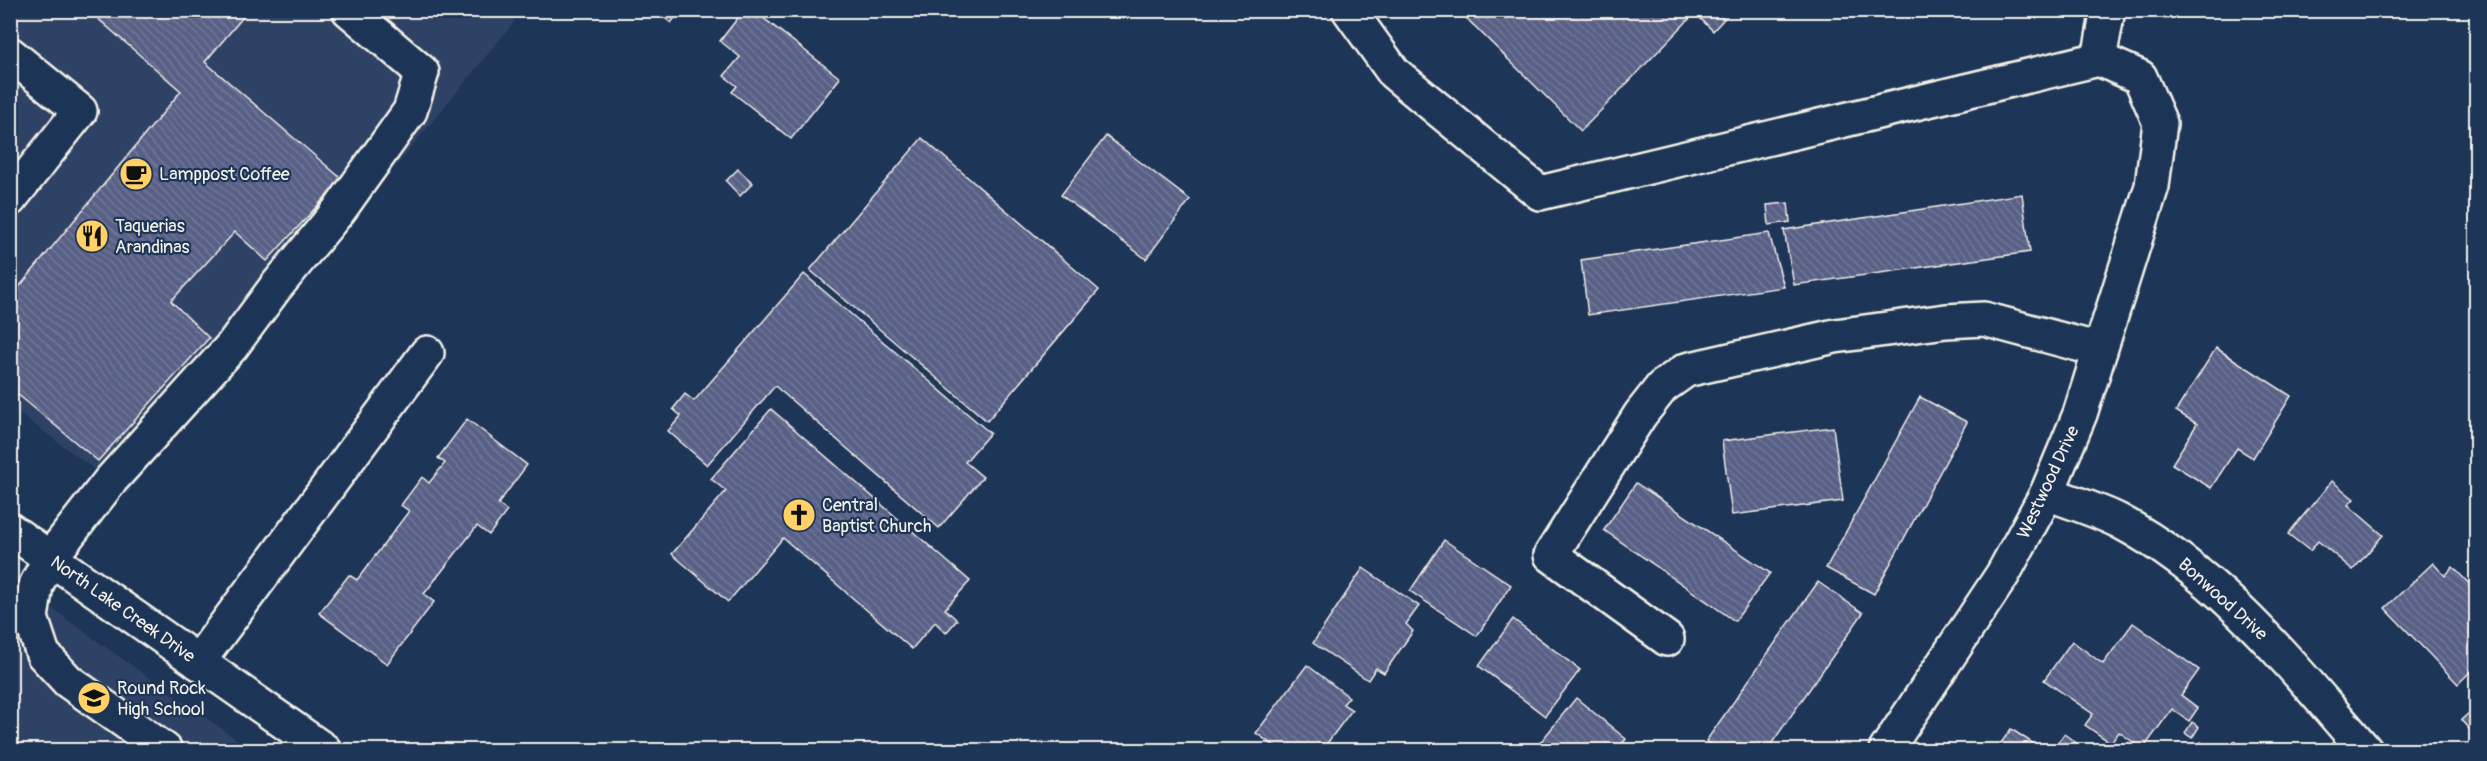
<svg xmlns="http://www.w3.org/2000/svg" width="2487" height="761" font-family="Pangolin,sans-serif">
<defs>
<pattern id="building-back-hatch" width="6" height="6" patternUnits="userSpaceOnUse" patternTransform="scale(1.5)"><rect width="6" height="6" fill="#586086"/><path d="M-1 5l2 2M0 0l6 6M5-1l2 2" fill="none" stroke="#717797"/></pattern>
</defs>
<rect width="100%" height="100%" fill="#1d3557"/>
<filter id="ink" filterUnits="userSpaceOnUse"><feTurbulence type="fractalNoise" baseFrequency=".0167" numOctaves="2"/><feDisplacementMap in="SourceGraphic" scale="12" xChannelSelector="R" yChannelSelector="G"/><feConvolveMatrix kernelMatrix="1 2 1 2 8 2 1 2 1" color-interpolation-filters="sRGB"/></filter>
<g filter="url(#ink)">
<g fill="#2f4265">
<polygon points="501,10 515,21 127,494 11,407 10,11"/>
<polygon points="10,578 104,646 252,750 11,750"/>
</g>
<g fill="url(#building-back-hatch)" stroke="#f4f1e8" stroke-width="1.5">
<polygon points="88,10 249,10 205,62 342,179 267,261 235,232 171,301 209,338 98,461 10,388 10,298 181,91"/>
<polygon points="655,10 681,10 671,23"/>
<polygon points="744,10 753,10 840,78 791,139 732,92 737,86 724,76 740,57 720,41"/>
<polygon points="1458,10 1732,10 1713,31 1695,13 1581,131"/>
<polygon points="1106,136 1190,200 1146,259 1061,195"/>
<polygon points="922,138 1099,290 987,421 810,270"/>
<polygon points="738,169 753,183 740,196 726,181"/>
<polygon points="2022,194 2030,252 1794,285 1784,230"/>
<polygon points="1788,203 1790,222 1769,225 1767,205"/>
<polygon points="1769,233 1784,287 1588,315 1581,260"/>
<polygon points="804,274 990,433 965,462 983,477 939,528 775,386 707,465 668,431 681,416 673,409 685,394 694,401"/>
<polygon points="2216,348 2291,396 2253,458 2237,448 2211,488 2172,464 2197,424 2176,411"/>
<polygon points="1920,397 1967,422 1874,594 1826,568"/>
<polygon points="771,409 970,581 945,609 957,620 946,633 935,622 912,649 783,538 728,602 672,554 726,491 711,479"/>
<polygon points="467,419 527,465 498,504 507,511 489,535 477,526 424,594 434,602 387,664 319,613 349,575 357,580 409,511 401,505 422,477 429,483 445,463 438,458"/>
<polygon points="1833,427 1843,501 1732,515 1722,441"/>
<polygon points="2332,481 2354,499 2348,505 2383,535 2353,570 2318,541 2310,551 2288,534"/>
<polygon points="1636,483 1770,573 1735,621 1604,530"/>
<polygon points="1444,540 1511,585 1477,636 1410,591"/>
<polygon points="2433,563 2445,576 2453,567 2476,591 2476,666 2458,684 2385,608"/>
<polygon points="1363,568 1419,606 1406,624 1413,631 1384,673 1376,668 1368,680 1313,643"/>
<polygon points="1818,582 1863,613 1767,750 1719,750 1706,741"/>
<polygon points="1513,619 1580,670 1545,716 1479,666"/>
<polygon points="2133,623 2199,670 2181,695 2198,708 2189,721 2172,709 2143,749 2119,732 2111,743 2085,725 2093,714 2044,680 2072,641 2103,664"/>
<polygon points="1307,665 1349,697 1343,704 1352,710 1322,750 1280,750 1256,733"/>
<polygon points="1576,698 1626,739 1617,750 1548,750 1539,744"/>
<polygon points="2476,707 2476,737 2461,720"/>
<polygon points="2192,722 2199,727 2192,738 2185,733"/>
<polygon points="2011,729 2043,750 1996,750"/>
<polygon points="2064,734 2086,750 2052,750"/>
<polygon points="2235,741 2238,744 2246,750 2227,750"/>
<polygon points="2201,742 2211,750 2194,750"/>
<polygon points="1244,745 1252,750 1239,750"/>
</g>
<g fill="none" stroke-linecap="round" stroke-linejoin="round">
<defs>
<g id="minor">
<polyline points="1349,10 1394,73 1540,193 2099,59 2140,77 2160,123 2152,186 2080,414 2047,493 2003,574 1886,750"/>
<polyline points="10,54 80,111 10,199"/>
<polyline points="2099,59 2108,10"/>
<path d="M 2047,493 C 2071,502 2097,510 2119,521 C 2221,575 2291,665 2365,750"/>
<polyline points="10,530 324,750"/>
<polyline points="1667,639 1551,555 1640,415 1662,387 1686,370 1835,336 1946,321 1984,319 2100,350"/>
<polyline points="198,662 427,353"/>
<polyline points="165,750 68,681 43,654 31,618 36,585 50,558 110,481 232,346 275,288 340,209 410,111 422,72 349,10"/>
</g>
</defs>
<use href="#minor" stroke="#f4f1e8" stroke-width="38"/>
<use href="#minor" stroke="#1d3557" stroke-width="33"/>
</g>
</g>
<defs>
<symbol id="cafe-disc" viewBox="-11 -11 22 22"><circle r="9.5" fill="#ffd166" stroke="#1d3557"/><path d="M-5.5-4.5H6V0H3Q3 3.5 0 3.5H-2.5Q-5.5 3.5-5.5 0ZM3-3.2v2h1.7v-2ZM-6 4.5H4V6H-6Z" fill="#111"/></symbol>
<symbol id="restaurant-disc" viewBox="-11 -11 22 22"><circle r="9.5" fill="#ffd166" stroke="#1d3557"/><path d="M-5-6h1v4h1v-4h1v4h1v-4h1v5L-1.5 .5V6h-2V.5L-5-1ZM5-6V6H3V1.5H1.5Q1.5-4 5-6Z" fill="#111"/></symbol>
<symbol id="church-disc" viewBox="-11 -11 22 22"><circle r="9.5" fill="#ffd166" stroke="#1d3557"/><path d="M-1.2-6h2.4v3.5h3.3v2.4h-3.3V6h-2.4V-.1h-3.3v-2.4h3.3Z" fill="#111"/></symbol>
<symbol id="school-disc" viewBox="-11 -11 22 22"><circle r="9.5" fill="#ffd166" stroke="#1d3557"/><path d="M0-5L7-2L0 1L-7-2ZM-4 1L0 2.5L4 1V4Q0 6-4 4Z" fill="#111"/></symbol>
</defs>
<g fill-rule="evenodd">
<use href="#cafe-disc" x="117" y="155" width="38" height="38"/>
<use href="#restaurant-disc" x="73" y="217" width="38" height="38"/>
<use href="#church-disc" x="780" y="496" width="38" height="38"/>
<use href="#school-disc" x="75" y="679" width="38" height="38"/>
</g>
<g text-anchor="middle" stroke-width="4.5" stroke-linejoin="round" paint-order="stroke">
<g font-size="18" fill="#f4f1e8" stroke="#1d3557" text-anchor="start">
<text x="159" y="180">Lamppost Coffee</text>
<text x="115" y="232">Taquerias<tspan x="115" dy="21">Arandinas</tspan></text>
<text x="822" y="511">Central<tspan x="822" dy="21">Baptist Church</tspan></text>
<text x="117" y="694">Round Rock<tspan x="117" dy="21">High School</tspan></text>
</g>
<g font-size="18" fill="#f4f1e8" stroke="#1d3557">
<text transform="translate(2048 482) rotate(-65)" y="6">Westwood Drive</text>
<text transform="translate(2223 599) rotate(42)" y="6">Bonwood Drive</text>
<text transform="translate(123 609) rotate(35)" y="6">North Lake Creek Drive</text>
</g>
</g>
<rect width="2487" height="761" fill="none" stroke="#1d3557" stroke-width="36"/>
<rect x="18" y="18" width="2451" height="725" fill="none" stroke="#f4f1e8" stroke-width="2" filter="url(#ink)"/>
</svg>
